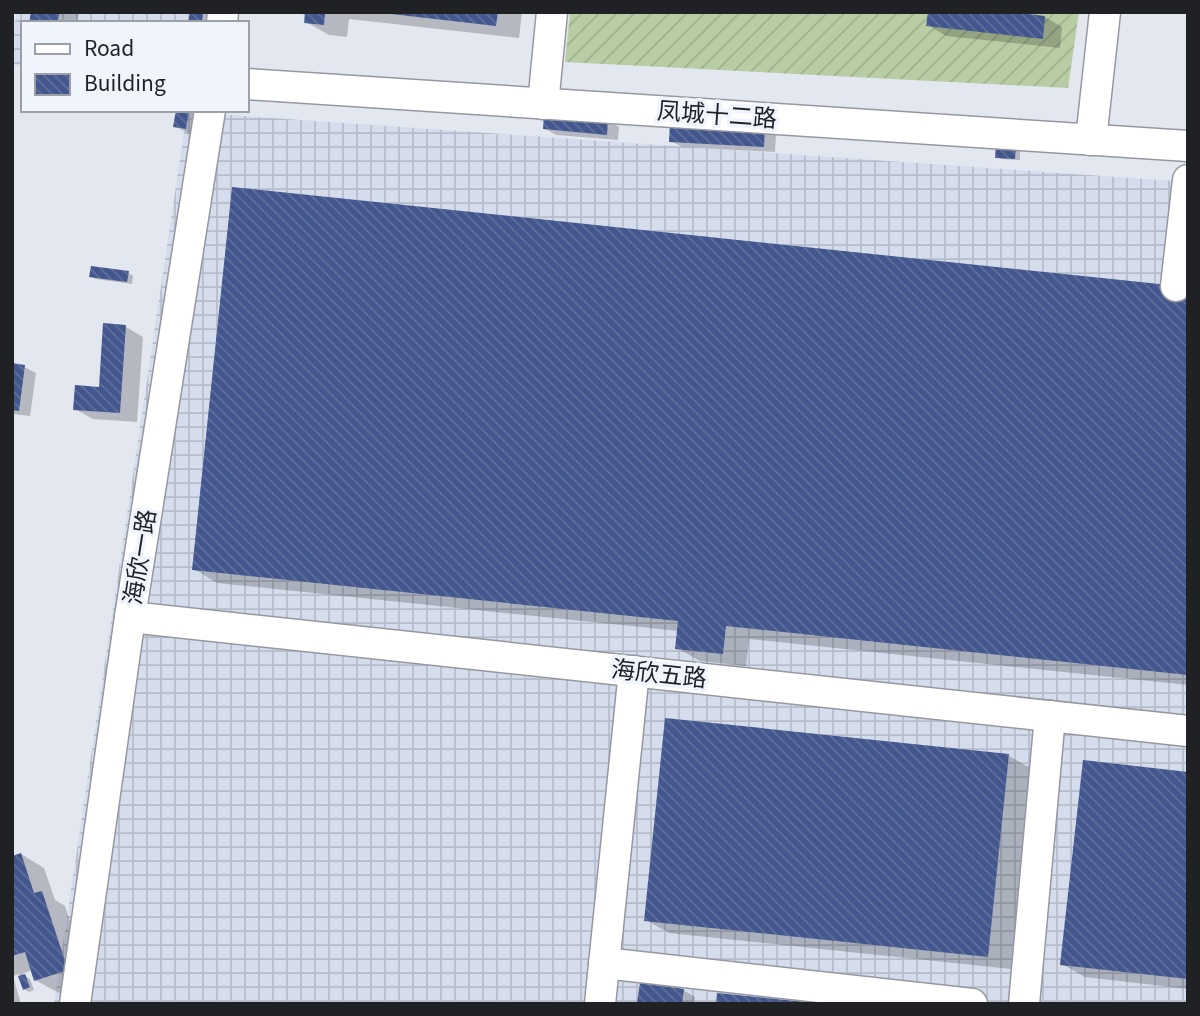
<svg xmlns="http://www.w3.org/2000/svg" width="1200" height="1016" font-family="Georgia,'Noto Sans SC',serif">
<defs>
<pattern id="industrial-grid" width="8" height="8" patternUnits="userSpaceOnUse" patternTransform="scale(1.75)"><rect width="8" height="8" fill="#d5dcec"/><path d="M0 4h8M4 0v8" fill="none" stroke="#b6bcca"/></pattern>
<pattern id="garden-furrows" width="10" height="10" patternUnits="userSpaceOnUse" patternTransform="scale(1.75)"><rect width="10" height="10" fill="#b9cda4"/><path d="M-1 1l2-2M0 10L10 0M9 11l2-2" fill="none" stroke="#9fb08d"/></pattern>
<pattern id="building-back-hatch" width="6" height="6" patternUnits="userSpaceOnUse" patternTransform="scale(1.75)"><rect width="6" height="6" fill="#43578e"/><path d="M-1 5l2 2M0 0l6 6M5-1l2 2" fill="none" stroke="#61709a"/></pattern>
</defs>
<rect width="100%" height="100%" fill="#e3e7f0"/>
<g fill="url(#industrial-grid)">
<polygon points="17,12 199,12 198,23 23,23 23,66 12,65 12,35"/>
<polygon points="187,112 1188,182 1188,1004 54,1004"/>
</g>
<polygon fill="url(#garden-furrows)" points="570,12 1079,12 1068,88 565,62"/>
<g fill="#0003">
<polygon points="33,12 79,12 77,23 30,23"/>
<polygon points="192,12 222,12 220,23 190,23"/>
<polygon points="290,12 522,12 519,38 349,19 347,37 329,35 306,22 306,15"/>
<polygon points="1045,17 1062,27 1060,48 946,36 928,25"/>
<polygon points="177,110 208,110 193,136 175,126"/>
<polygon points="608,120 619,127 618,140 556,135 544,128"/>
<polygon points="764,128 776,134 775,152 682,147 671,141"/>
<polygon points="1015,148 1020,151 1020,160 1002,159 997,157"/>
<polygon points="128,273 133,276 132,284 96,279 91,276"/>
<polygon points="1188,289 1188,685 749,639 746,666 700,661 677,648 679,631 217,583 194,569"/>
<polygon points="126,327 143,337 137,422 93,419 75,409 100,389"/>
<polygon points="12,365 24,367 36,373 30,416 12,414"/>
<polygon points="1009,756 1032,769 1011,969 669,933 646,920"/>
<polygon points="1188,773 1188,989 1085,977 1062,964"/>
<polygon points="21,854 44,868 55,900 65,906 90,983 59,993 35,980 32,970 22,974 30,979 34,990 29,992 24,989 19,974 13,976 21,1004 12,1004 12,857"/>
<polygon points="683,990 695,997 694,1004 642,1004 639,1002"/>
</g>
<g fill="url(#building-back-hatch)">
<polygon points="31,12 60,12 57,23 29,23"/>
<polygon points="190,12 203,12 202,23 188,23"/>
<polygon points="305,12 325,12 324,25 304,23"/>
<polygon points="391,12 498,12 496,26 391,14"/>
<polygon points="928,12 1013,12 1045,16 1043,39 926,26"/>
<polygon points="176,110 189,110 186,129 173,127"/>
<polygon points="544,113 608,119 607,135 543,129"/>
<polygon points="670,121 765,126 764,147 669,142"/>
<polygon points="996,145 1016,146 1015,159 995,158"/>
<polygon points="232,187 1188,287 1188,675 726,626 723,654 675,649 678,621 192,570"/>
<polygon points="91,266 129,271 127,282 89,277"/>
<polygon points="103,323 126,325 120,413 73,410 75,385 99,387"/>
<polygon points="12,363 25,365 19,411 12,410"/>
<polygon points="665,718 1009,754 988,957 644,921"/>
<polygon points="1083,760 1188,772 1188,979 1060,965"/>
<polygon points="21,853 34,893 42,891 68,970 34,981 25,952 12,956 12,856"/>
<polygon points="25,974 30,987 23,990 18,976"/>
<polygon points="640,983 684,989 682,1004 637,1003"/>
<polygon points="717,993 805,1002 805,1004 716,1004"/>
</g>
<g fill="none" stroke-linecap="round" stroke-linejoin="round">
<defs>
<g id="minor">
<polyline points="222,23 223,12"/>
<polyline points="247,84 1188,146"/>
<polyline points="543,104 552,12"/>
<polyline points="1091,140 1105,12"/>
<polyline points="1176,286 1188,180"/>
<polyline points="130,617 1188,731"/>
<polyline points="604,963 972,1004"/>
<polyline points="75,1004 130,617 210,110"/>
<polyline points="600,1004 634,671"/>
<polyline points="1024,1004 1050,716"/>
</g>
</defs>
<use href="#minor" stroke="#9598a1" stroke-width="33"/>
<use href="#minor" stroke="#fff" stroke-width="30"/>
</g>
<g text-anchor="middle" stroke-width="7" stroke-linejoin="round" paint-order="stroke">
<g font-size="24" fill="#1f2124" stroke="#f0f4fd">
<text transform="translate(717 115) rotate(4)" y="8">凤城十二路</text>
<text transform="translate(140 557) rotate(-81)" y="8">海欣一路</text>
<text transform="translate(659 674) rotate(6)" y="8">海欣五路</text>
</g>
</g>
<rect width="1200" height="1016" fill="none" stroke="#1f2124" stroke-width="28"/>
<rect x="21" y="21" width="228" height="91" fill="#f0f4fd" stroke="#9ca0a6" stroke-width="2"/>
<rect x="35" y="44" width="35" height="10" fill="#ffffff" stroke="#9ca0a6" stroke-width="2"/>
<text x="84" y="56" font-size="21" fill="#1f2124">Road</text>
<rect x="35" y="74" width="35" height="21" fill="url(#building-back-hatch)" stroke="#9ca0a6" stroke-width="2"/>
<text x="84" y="91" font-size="21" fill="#1f2124">Building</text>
</svg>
